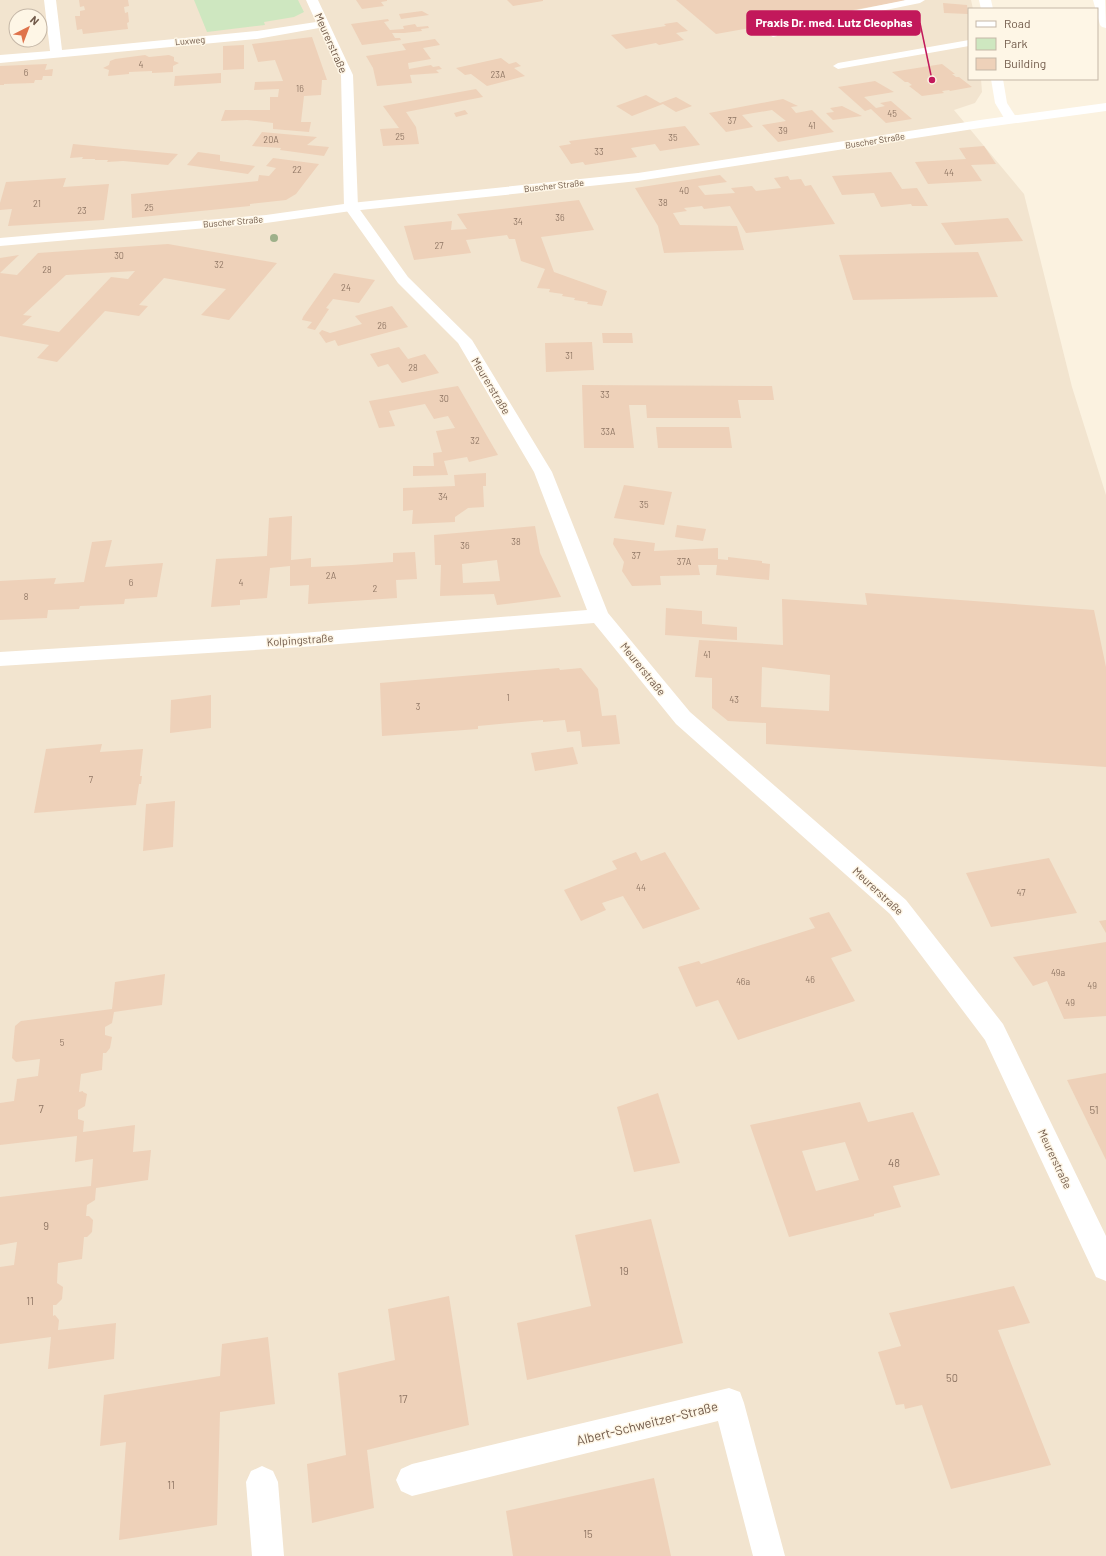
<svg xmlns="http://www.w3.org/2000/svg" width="1106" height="1556" font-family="Barlow,sans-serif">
<rect width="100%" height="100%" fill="#fbf2e0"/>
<path fill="#f2e4cf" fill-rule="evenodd" d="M 0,0 L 971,0 L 973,9 L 969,9 L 969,79 L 981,79 L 982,92 L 975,103 L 954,110 L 1024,194 L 1072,387 L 1106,495 L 1106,1556 L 0,1556 ZM 16,16 L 40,16 L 40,40 L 16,40 Z"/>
<polygon fill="#cee7c0" points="194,0 298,0 304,12 294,17 264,22 265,25 207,32"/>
<g fill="#eed1b9" fill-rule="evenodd">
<polygon points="79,0 128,0 129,6 124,7 125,13 128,12 129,22 127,23 128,29 83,34 82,29 77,30 75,16 80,16 80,11 85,10 84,6 80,7"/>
<polygon points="356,0 387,0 387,1 381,2 384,6 362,9"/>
<polygon points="507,0 543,0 543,1 513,6"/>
<polygon points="676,0 904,0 904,1 716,34"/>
<polygon points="943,3 967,5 968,14 944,13"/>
<polygon points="422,11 429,15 401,19 399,14"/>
<polygon points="388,19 389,21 384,22 390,30 404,29 403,26 415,24 417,27 428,26 429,28 421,29 422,31 404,33 392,33 395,38 400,38 401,40 362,45 351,24"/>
<polygon points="677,22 688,31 676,33 684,40 659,45 656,43 626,49 611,35 666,26 664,24"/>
<polygon points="312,37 327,80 322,80 321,95 304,96 301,122 311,122 309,132 273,129 273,123 247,120 221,121 225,110 270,110 270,97 278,97 279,89 254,90 255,82 283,81 275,60 258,62 252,44"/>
<polygon points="435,39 440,45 423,48 431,59 408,63 409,69 431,65 433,67 439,66 442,69 436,70 439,73 410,75 412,83 377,86 373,68 366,56 406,50 402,44"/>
<polygon points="244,45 244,69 223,70 223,46"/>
<polygon points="145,55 149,57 169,55 174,57 174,61 179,63 173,66 173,72 152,73 152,71 129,72 129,74 108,76 109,70 103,68 109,65 110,61 115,59"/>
<polygon points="501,58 509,64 516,62 521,66 514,68 525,76 487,86 471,74 465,75 456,68"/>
<polygon points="47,64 45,70 53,69 52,76 43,76 42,80 35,80 34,83 4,84 4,85 0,85 0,66"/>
<polygon points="942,64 955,74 952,74 956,77 959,77 972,87 950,91 949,90 942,91 944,93 922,96 909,86 912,85 908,82 905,82 892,72"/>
<polygon points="221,73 221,83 174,86 175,76"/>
<polygon points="875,81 894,92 864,97 876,108 885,106 880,103 891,101 912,119 886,123 871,109 865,111 838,87"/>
<polygon points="476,89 483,97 406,112 416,127 419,144 383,146 380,129 399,128 383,106"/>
<polygon points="646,95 660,103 676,97 692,106 676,112 663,104 632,116 616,106"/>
<polygon points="783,99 798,106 791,107 796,113 812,110 834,132 778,142 762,125 786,121 772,110 742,115 753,127 726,132 709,113"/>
<polygon points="842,106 862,116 833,120 826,113 834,112 830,108"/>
<polygon points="465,110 468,114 456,117 454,113"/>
<polygon points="685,126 700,145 660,151 655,144 631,148 637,157 585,165 583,162 571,164 559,146 571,144 569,141"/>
<polygon points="262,132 317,137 307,145 329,147 324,156 280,150 281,148 252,146"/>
<polygon points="73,144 124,149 178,154 168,165 123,161 107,162 108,160 95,160 95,159 82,159 83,157 70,158"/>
<polygon points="984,146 996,164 971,165 982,181 928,184 915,162 966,159 959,148"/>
<polygon points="198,152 220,155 220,161 255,166 248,174 187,165"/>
<polygon points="273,158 319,164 296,194 286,200 250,204 250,206 132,218 131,194 258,181 259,175 269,176 276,168 266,166"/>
<polygon points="891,172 902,189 917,188 928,206 912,206 911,204 881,207 874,193 842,195 832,176"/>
<polygon points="720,175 727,182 698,186 705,195 735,193 731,188 752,186 756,191 781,188 774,178 788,176 790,180 801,179 805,186 811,185 835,224 746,233 730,206 704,209 702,206 684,208 687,211 673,213 680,225 737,226 744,250 664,253 658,226 635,188"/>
<polygon points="66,178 63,187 109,184 104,220 8,226 12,209 0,210 0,203 6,182"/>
<polygon points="579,200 594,230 541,237 554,272 607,291 602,306 587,304 588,302 574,300 575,298 562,296 563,294 549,292 550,289 537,288 545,269 521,261 515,239 509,239 507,235 466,240 471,253 414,260 404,226 452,221 451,230 467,229 457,214"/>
<polygon points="1008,218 1023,241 955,245 941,223"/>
<path d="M 168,244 L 277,263 L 229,320 L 201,315 L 226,289 L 164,278 L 139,305 L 148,306 L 139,316 L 105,311 L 57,362 L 37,358 L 49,345 L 0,336 L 0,258 L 19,255 L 0,273 L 17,275 L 38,253 ZM 135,271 L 128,279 L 111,277 L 59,332 L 22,325 L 32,316 L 23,315 L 66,275 Z"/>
<polygon points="978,252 998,297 853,300 839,255"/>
<polygon points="334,273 375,280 359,303 333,299 326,308 329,309 315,330 307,328 312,322 302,320 303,317"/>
<polygon points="392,306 408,327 338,346 335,340 326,343 319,333 322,330 330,333 362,324 355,316"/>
<polygon points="602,333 632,333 633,343 603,343"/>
<polygon points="592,342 594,370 546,372 545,343"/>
<polygon points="399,347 408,359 425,354 439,373 402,383 388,364 378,367 370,354"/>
<polygon points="582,385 772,386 774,400 738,400 741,418 647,418 646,405 629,405 634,448 584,448"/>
<polygon points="458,386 498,455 469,462 467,457 444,461 448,475 413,476 413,466 434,466 433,453 442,452 436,431 455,428 448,416 434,419 425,404 389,411 395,426 379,428 369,401"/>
<polygon points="656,427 729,427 732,448 658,448"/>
<polygon points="486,473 486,486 483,486 484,507 468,508 455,517 455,522 412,524 413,510 403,511 403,488 455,486 454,475"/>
<polygon points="624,485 672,492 664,525 614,518"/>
<polygon points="292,516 291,560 311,558 311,567 352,565 393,562 393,553 415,552 417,579 396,580 397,598 308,604 309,585 290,586 290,566 270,568 267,598 240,600 240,605 211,607 216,559 267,556 269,518"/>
<polygon points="677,525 706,529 703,541 675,537"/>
<path d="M 535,526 L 540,553 L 561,597 L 497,605 L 494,594 L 440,596 L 441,565 L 435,565 L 434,535 ZM 497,560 L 500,581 L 463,583 L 462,564 Z"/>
<polygon points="614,538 655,543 654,551 718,548 718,559 728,560 728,557 762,561 762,563 770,564 769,580 716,575 717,565 698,565 700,575 660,576 661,585 632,586 622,571 624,562 613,544"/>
<polygon points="112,540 105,567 163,563 157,597 125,599 124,604 80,606 79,609 48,610 47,618 0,620 0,581 56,578 54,584 84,582 92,542"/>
<path d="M 865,593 L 1094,610 L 1106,667 L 1106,767 L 766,744 L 766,723 L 728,721 L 712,708 L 712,678 L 695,677 L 699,640 L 783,645 L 782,599 L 867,605 ZM 762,667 L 830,675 L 829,711 L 761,707 Z"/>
<polygon points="666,608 702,611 702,624 737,627 737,640 665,635"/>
<polygon points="559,668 560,670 581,668 598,689 602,716 616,715 620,744 582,747 580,731 567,732 565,720 543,722 543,720 478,726 478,729 382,736 380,683"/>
<polygon points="211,695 211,728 170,733 171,700"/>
<polygon points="102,744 100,752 143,749 140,776 142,776 141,784 139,784 136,805 34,813 46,749"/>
<polygon points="573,747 578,764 535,771 531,753"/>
<polygon points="175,801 173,847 143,851 146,804"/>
<polygon points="636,852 641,861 665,852 700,909 643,929 623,896 602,903 606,910 581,921 564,890 617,869 612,861"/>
<polygon points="1049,858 1077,913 991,927 966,873"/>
<polygon points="829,912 852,951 831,958 855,1001 738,1040 718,1000 696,1007 678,967 699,961 701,964 815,928 809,918"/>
<polygon points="1106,920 1106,933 1099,921"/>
<polygon points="1106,942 1106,1016 1064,1019 1047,981 1033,986 1013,957"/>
<polygon points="165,974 162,1005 114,1012 112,1023 105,1027 105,1035 112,1037 110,1048 106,1053 103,1053 102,1070 81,1074 79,1092 83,1091 83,1092 87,1094 85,1106 78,1110 78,1119 84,1121 83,1132 135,1125 133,1152 151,1150 148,1180 96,1188 95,1200 87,1205 86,1216 89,1216 93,1220 92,1232 87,1237 84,1237 82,1259 58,1263 57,1283 63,1287 62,1299 56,1305 53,1305 53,1316 55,1315 59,1320 58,1330 116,1323 114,1359 48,1369 51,1337 0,1344 0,1267 14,1265 17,1242 0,1245 0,1197 91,1186 93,1159 75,1162 77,1136 0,1145 0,1103 14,1101 17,1079 38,1076 40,1059 16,1062 12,1058 15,1026 21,1021 112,1009 115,982"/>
<polygon points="1106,1073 1106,1160 1067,1080"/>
<polygon points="658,1093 680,1163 634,1172 617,1107"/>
<path d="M 860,1102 L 868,1122 L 913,1112 L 940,1175 L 893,1186 L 901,1207 L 874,1214 L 874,1216 L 789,1237 L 750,1125 ZM 845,1142 L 859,1180 L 816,1191 L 802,1151 Z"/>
<polygon points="651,1219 683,1343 527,1380 517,1323 591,1306 575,1235"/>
<polygon points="1014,1286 1030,1323 998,1330 1051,1465 951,1489 922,1405 905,1409 904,1404 896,1405 878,1352 901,1346 889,1313"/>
<polygon points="449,1296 469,1425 367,1450 374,1508 312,1523 307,1464 346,1455 338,1373 395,1360 388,1309"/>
<polygon points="268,1337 275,1404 220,1412 217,1525 119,1540 126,1442 100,1446 104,1395 220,1376 222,1344"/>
<polygon points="654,1478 671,1556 513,1556 506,1511"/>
</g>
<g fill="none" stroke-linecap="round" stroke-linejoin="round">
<g fill="#fff" fill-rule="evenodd">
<polygon points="906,0 925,0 920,3 778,32 777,36 773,37 768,34 769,28 773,27"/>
<polygon points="969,40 969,46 838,69 833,66 838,63"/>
</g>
<g fill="#fff" fill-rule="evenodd">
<polygon points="44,0 56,0 62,50 257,31 316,22 306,0 318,0 353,75 358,207 408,277 472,340 552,472 608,613 690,712 906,900 1003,1024 1106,1236 1106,1281 1096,1277 985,1040 890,914 676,724 594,623 302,647 0,666 0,652 302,633 587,610 534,472 458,343 398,283 344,207 341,75 319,28 257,39 0,63 0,55 50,51"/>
<polygon points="979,0 991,0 993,9 981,9"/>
<polygon points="991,79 1003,79 1007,103 1018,120 1017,123 1007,123 995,103"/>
<polygon points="729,1388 740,1392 744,1403 785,1556 753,1556 718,1421 412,1496 401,1491 396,1480 401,1469 412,1464"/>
<polygon points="262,1466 273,1471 278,1482 284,1556 252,1556 246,1482 251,1471"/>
</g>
<g fill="#fff" fill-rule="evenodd">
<polygon points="1093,0 1105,0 1106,28 1102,27 1100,25"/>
<polygon points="1106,103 1106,111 980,128 638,181 351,211 266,223 0,246 0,238 266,215 351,203 638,173 980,120"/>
</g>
</g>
<circle fill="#9eb08a" cx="274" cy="238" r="4"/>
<g text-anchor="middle" stroke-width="3" stroke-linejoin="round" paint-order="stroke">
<g font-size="9" fill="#705949" stroke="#fef6e6">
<text transform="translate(190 41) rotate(-5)" y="3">Luxweg</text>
<text transform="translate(875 141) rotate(-9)" y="3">Buscher Straße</text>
<text transform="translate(554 186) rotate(-6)" y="3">Buscher Straße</text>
<text transform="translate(233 222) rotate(-5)" y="3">Buscher Straße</text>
</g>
<g font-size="9" fill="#907765">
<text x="141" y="68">4</text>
<text x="26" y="76">6</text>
<text x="498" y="78">23A</text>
<text x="300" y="92">16</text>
<text x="892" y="117">45</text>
<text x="732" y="124">37</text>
<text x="812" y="129">41</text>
<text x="783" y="134">39</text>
<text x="400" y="140">25</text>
<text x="673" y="141">35</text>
<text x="271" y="143">20A</text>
<text x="599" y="155">33</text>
<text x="297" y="173">22</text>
<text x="949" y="176">44</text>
<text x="684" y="194">40</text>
<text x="663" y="206">38</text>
<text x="37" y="207">21</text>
<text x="149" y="211">25</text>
<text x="82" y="214">23</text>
<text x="560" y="221">36</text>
<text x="518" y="225">34</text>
<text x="439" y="249">27</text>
<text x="119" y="259">30</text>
<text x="219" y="268">32</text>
<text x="47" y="273">28</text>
<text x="346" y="291">24</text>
<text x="382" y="329">26</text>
<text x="569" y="359">31</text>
<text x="413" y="371">28</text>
<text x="605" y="398">33</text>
<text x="444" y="402">30</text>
<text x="608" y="435">33A</text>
<text x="475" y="444">32</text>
<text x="443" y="500">34</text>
<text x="644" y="508">35</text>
<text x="516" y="545">38</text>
<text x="465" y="549">36</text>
<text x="636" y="559">37</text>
<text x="684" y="565">37A</text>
<text x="331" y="579">2A</text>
<text x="131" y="586">6</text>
<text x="241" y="586">4</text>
<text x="375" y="592">2</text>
<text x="26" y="600">8</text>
<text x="707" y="658">41</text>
<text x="508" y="701">1</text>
<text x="734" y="703">43</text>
<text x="418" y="710">3</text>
<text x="91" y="783">7</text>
<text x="641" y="891">44</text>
<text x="1021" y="896">47</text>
<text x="1058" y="976">49a</text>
<text x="810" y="983">46</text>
<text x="743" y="985">46a</text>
<text x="1092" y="989">49</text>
<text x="1070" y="1006">49</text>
<text x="62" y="1046">5</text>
</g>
<g font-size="11" fill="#705949" stroke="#fef6e6">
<text transform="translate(331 43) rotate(66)" y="4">Meurerstraße</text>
<text transform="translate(491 386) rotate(59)" y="4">Meurerstraße</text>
<text transform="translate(300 640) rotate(-4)" y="4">Kolpingstraße</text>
<text transform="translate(643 669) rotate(51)" y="4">Meurerstraße</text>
<text transform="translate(878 891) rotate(43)" y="4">Meurerstraße</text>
<text transform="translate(1055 1159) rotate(65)" y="4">Meurerstraße</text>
</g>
<g font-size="11" fill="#907765">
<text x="41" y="1113">7</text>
<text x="1094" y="1114">51</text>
<text x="894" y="1167">48</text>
<text x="46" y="1230">9</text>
<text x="624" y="1275">19</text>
<text x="30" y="1305">11</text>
<text x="952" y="1382">50</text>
<text x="403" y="1403">17</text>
<text x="171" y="1489">11</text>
<text x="588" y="1538">15</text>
</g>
<g font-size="13" fill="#705949" stroke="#fef6e6">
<text transform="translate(647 1423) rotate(-14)" y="5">Albert-Schweitzer-Straße</text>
</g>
</g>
<path fill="none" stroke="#c2185b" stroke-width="1.5" d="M932 80L920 23"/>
<circle fill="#c2185b" stroke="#fef6e6" stroke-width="1.5" cx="932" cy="80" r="4"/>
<rect fill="#c2185b" stroke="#c2185b" stroke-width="1.5" x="747" y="11" width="173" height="24" rx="4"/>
<g font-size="12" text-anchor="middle" font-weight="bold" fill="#fff">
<text x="834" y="27">Praxis Dr. med. Lutz Cleophas</text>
</g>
<rect x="968" y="8" width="130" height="72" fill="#fef6e6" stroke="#c5b7a7"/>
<rect x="976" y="21" width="20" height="6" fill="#ffffff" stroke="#c5b7a7"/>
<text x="1004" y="28" font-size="12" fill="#705949">Road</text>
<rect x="976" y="38" width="20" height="12" fill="#cee7c0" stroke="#c5b7a7"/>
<text x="1004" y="48" font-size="12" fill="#705949">Park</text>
<rect x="976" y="58" width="20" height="12" fill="#eed1b9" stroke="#c5b7a7"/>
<text x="1004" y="68" font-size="12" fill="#705949">Building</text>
<g transform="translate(28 28) rotate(42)"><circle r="19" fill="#fef6e6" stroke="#c5b7a7"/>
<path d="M0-3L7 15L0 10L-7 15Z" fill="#df734b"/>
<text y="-6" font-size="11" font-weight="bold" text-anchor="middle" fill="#705949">N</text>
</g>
</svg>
